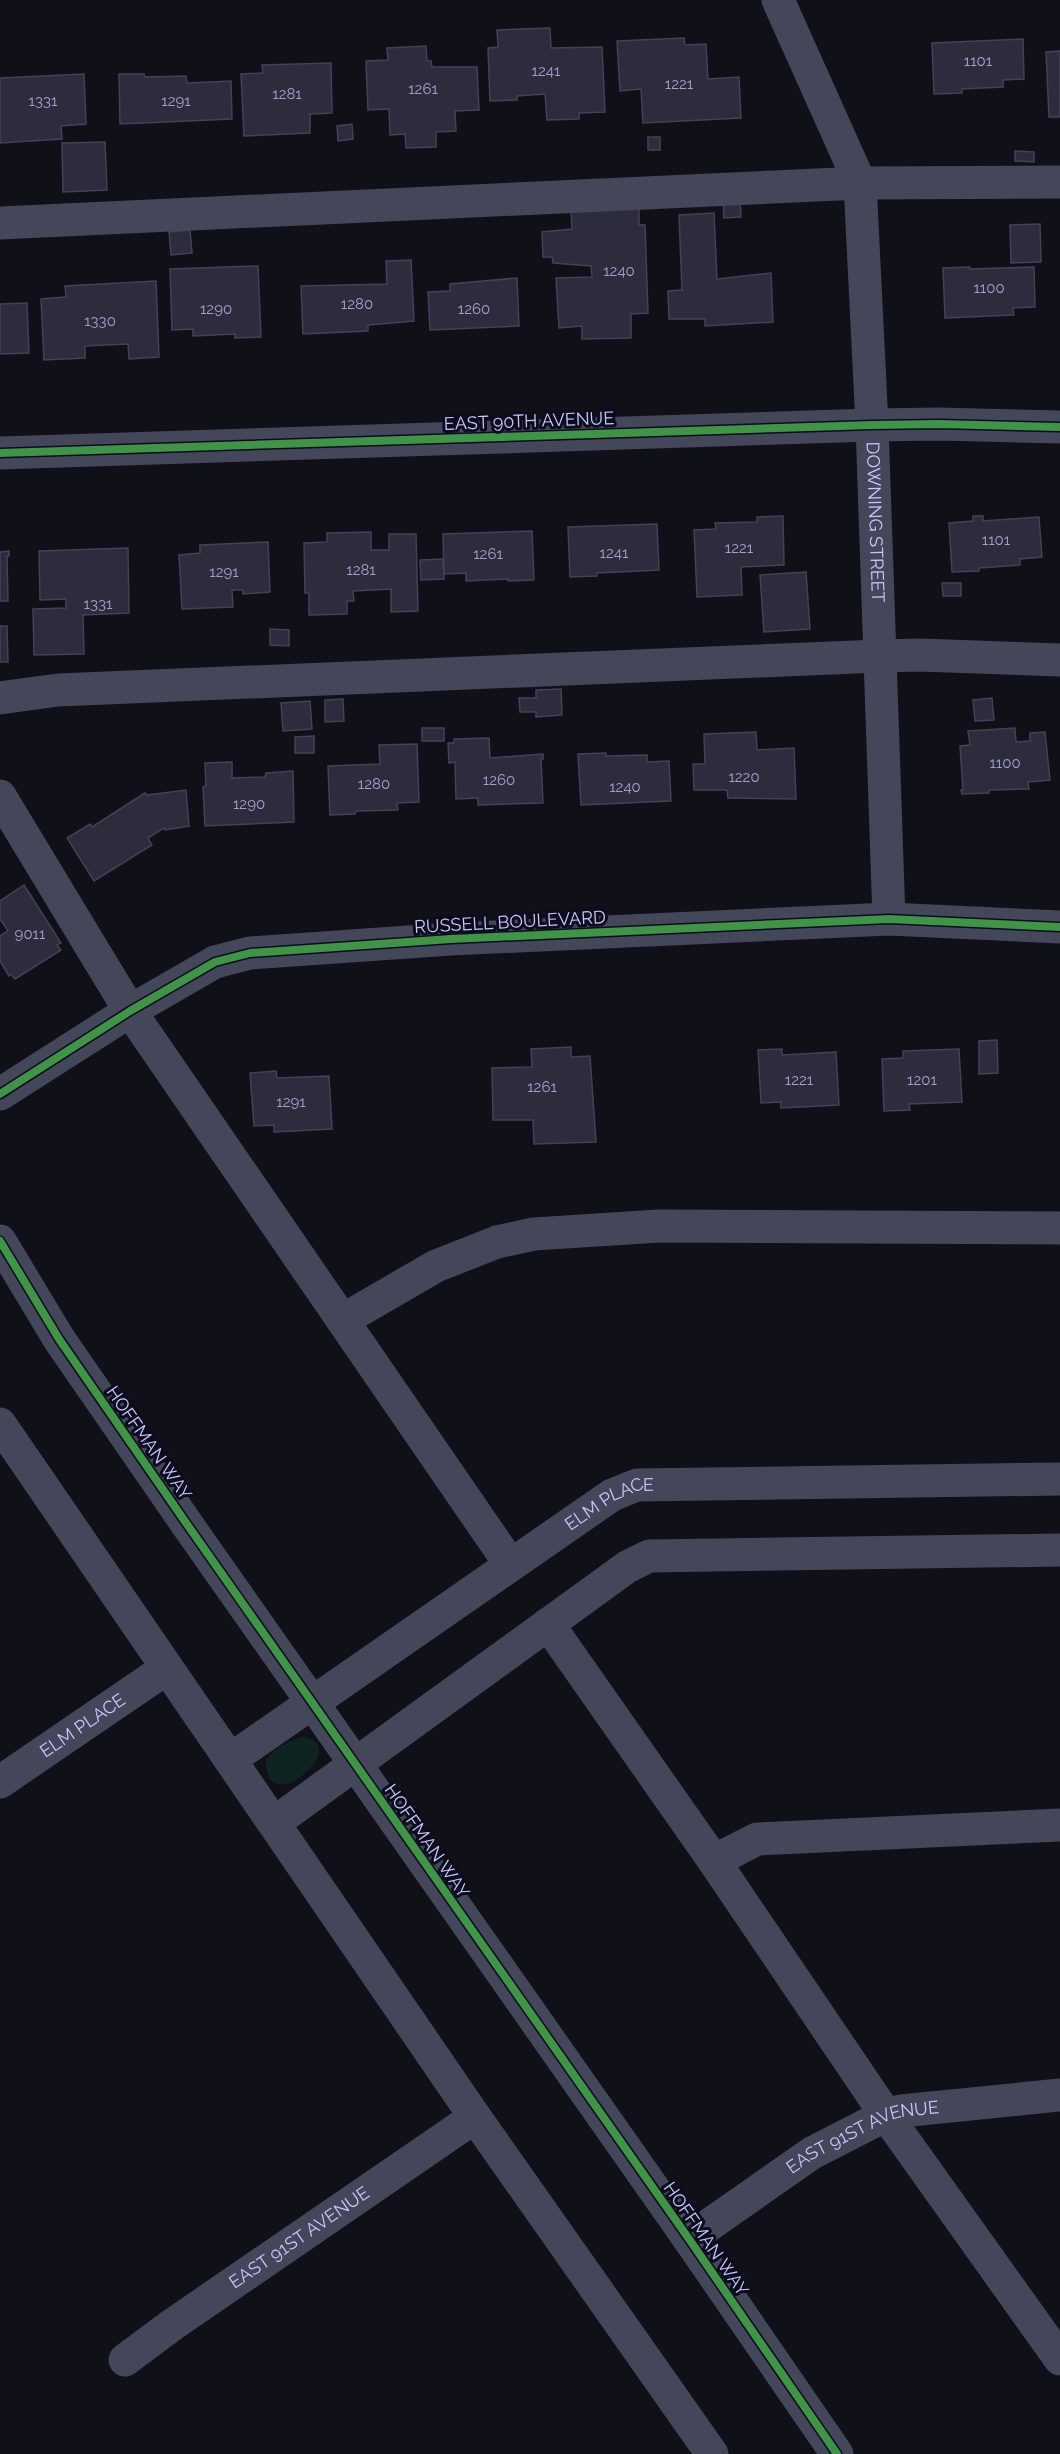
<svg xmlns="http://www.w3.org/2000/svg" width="1060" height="2454" font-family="Raleway,sans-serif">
<rect width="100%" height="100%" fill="#101019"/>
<path fill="#0f2422" d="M 304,1737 C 339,1744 304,1780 287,1784 C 280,1786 275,1783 269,1779 L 265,1761 C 273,1750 290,1739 304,1737 Z"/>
<g fill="#2d2c3d" stroke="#424158" stroke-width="1.5">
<polygon points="550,28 551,48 602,47 605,112 579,113 579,119 547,120 545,94 517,96 517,100 490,101 488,48 498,47 497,30"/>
<polygon points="684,38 685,45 706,44 708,79 739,77 741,118 643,123 641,89 620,91 617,41"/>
<polygon points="1023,39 1024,79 1003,80 1003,87 962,89 962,93 934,94 932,43"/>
<polygon points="426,46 427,61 431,61 432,67 477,67 479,110 455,111 456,131 436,132 436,147 406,148 405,134 390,135 389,109 368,110 366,61 388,60 387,48"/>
<polygon points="1060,51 1060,117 1049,117 1046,52"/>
<polygon points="331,63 332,113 310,114 310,133 244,136 241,74 263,73 262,65"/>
<polygon points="84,74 86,124 61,126 62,139 0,143 0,78"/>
<polygon points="119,74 144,74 145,77 186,76 187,83 231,81 232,119 120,124"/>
<polygon points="352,124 353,139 338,141 337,126"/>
<rect x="648" y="137" width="12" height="13"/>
<polygon points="105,142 107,190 63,192 62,143"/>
<polygon points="1015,151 1034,152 1034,162 1015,161"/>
<polygon points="740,197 741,217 724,218 723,198"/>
<polygon points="639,208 639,225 645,225 648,313 631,314 631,338 582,339 582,326 559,328 556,278 592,277 591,266 553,263 552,257 543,257 542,232 572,229 571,209"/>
<polygon points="714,213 717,279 771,273 773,322 705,326 705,319 669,319 668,291 682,290 679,215"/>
<polygon points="1040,224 1041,262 1011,263 1010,225"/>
<polygon points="190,230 192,253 171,255 169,232"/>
<polygon points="411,260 414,321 368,325 368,331 303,334 301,286 387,284 386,261"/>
<polygon points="258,266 261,337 235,338 235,334 193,336 193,329 172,330 170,269"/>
<polygon points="970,267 970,269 1034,267 1035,307 1013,308 1014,315 945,318 943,268"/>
<polygon points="517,278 519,326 430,330 428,292 450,291 450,284"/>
<polygon points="156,281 159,357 129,359 128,344 85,346 85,358 44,360 41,299 66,297 65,286"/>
<polygon points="27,303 29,353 0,354 0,304"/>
<polygon points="783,516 784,565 741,567 742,595 697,597 694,530 716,529 715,523 757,522 757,517"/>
<polygon points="973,516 983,516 983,521 1039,517 1042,557 1020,559 1020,565 979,568 979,571 952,572 949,523 973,521"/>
<polygon points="657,524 659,570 597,573 597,576 570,577 568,527"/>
<polygon points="532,531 534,580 508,581 508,579 466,581 466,573 444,574 443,534"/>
<polygon points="371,532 371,550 389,550 389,534 416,534 418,611 391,612 391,589 353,591 354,601 347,601 347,614 309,615 309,593 305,593 304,543 327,542 327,533"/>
<polygon points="268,542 270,592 243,594 243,590 232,590 233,607 182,609 179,555 200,553 200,545"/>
<polygon points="128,548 129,613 83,615 84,654 34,655 33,609 66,608 66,599 40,600 39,551"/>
<polygon points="9,551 9,556 7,556 8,601 0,601 0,552"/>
<polygon points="443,559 444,579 421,580 420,560"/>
<polygon points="806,572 810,629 764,632 760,575"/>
<polygon points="942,583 961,583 961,596 943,596"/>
<polygon points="0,626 7,626 8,662 0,662"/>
<polygon points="270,629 289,630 289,646 270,645"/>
<polygon points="561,689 562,715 536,717 536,712 520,712 519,698 536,698 536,690"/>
<polygon points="992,698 994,720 975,721 973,700"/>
<polygon points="343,699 344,721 325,722 325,700"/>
<polygon points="310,701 312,729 283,731 281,703"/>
<rect x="422" y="728" width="22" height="13"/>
<polygon points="1015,728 1016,742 1030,741 1030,733 1045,732 1050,780 1028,782 1029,789 989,790 989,793 962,794 961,790 963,790 960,746 970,745 968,731"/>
<polygon points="756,732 757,750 794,748 796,799 728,798 727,790 694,790 693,764 705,764 704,734"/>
<polygon points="314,736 314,753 295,753 295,737"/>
<polygon points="489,738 490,758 543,754 543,759 541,759 543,803 478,805 478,798 456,799 455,762 449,763 448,743 454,743 454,739"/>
<polygon points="417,744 419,802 397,803 398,810 356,811 355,814 330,815 328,766 380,764 379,745"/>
<polygon points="606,753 606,756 647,755 647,762 669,761 671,801 581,805 578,754"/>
<polygon points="232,762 232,778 265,777 266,773 293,771 294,822 205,826 203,787 206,786 205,763"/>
<polygon points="186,790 189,826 165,830 164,828 148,838 152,845 94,881 67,838 90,824 92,827 145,793 147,795"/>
<polygon points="24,885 61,943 57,945 61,950 15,979 11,974 9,976 0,961 0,936 8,931 0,919 0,901"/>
<polygon points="997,1040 998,1073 979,1074 979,1041"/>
<polygon points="571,1047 571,1057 590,1056 596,1142 534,1144 533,1120 493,1120 492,1068 532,1067 531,1049"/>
<polygon points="782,1049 782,1055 836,1052 839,1105 781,1108 781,1102 761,1103 758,1050"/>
<polygon points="959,1049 962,1102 909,1104 910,1110 884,1111 882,1059 903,1058 903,1051"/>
<polygon points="276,1071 277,1078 329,1076 332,1129 274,1132 274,1125 254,1126 250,1073"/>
</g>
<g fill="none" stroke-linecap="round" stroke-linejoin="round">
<g stroke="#44465a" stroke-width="33">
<path id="s1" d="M 778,0 L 860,183 L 872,425 L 889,919"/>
<polyline points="0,223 860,183 1060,182"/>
<polyline points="0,453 872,425 939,424 1060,427"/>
<polyline points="0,698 58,690 880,656 920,655 1060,660"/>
<polyline points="0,796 130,1011 510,1564"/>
<polyline points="0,1094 130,1011 215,962 250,953 451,939 889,919 1060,927"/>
<polyline points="0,1241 59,1339 184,1520 689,2239 837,2454"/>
<polyline points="343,1320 436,1266 497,1242 534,1234 659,1226 1060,1228"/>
<polyline points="0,1424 475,2117 712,2454"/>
<polyline points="548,1624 714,1861 886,2115 1060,2359"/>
<path id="s2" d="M 231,1759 L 612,1495 L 637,1485 L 1060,1479"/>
<path id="s3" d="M 0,1782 L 167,1668"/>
<polyline points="274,1823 627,1567 649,1556 1060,1550"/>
<polyline points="714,1861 757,1839 1060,1825"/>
<path id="s4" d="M 689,2239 L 812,2153 L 886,2115 L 901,2111 L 1060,2095"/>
<path id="s5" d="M 125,2360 L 172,2325 L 475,2117"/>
</g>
<defs>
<g id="cycleway">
<polyline points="0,453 872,425 939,424 1060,427"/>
<polyline points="0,1094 130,1011 215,962 250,953 451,939 889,919 1060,927"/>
<polyline points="0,1241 59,1339 184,1520 689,2239 837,2454"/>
</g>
</defs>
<use href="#cycleway" stroke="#0c0c1d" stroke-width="11"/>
<use href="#cycleway" stroke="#419447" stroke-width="8"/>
</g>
<g text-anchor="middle" stroke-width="6" stroke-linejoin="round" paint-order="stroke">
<g font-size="15" fill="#a1a1ce">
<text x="978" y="66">1101</text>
<text x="546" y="76">1241</text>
<text x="679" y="89">1221</text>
<text x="423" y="94">1261</text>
<text x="287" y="99">1281</text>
<text x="43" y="106">1331</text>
<text x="176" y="106">1291</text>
<text x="619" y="276">1240</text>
<text x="989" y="293">1100</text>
<text x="357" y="309">1280</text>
<text x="216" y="314">1290</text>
<text x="474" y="314">1260</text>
<text x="100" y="326">1330</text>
<text x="996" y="545">1101</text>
<text x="739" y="553">1221</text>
<text x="614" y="558">1241</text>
<text x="488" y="559">1261</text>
<text x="361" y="575">1281</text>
<text x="224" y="577">1291</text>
<text x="98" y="609">1331</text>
<text x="1005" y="768">1100</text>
<text x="744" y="782">1220</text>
<text x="499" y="785">1260</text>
<text x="374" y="789">1280</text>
<text x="625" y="792">1240</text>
<text x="249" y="809">1290</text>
<text x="30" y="939">9011</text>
<text x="799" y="1085">1221</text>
<text x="922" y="1085">1201</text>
<text x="542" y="1092">1261</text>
<text x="291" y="1107">1291</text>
</g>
<g font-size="18" fill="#c8c8ff" stroke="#0c0c1d">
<text transform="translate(529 421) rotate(-2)" y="6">EAST 90TH AVENUE</text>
<text dy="6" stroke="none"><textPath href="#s1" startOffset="540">DOWNING STREET</textPath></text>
<text transform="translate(510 922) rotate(-3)" y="6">RUSSELL BOULEVARD</text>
<text transform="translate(149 1443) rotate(55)" y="6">HOFFMAN WAY</text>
<text dy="6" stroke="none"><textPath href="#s2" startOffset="458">ELM PLACE</textPath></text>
<text dy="6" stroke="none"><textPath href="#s3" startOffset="100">ELM PLACE</textPath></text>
<text transform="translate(427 1841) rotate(55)" y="6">HOFFMAN WAY</text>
<text dy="6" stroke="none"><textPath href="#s4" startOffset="204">EAST 91ST AVENUE</textPath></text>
<text dy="6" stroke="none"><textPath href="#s5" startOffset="213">EAST 91ST AVENUE</textPath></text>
<text transform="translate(706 2239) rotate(55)" y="6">HOFFMAN WAY</text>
</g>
</g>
</svg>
